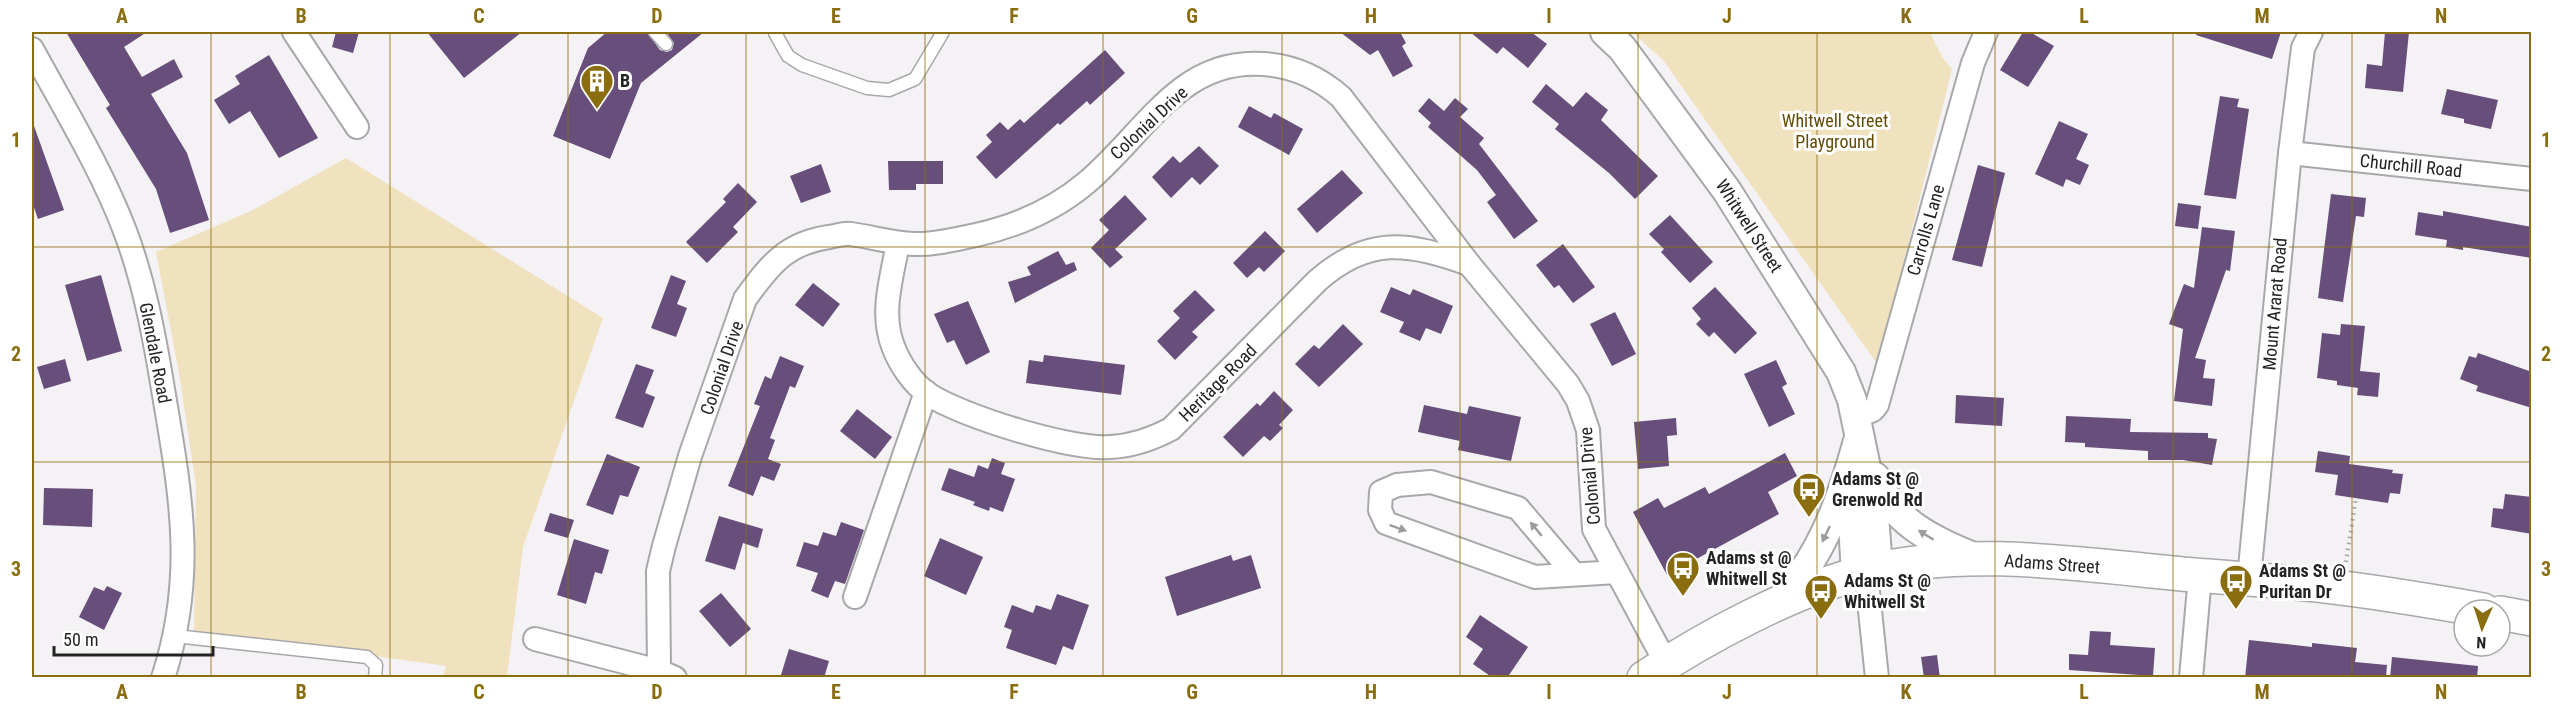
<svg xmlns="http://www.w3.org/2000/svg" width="2563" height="709" font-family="'Roboto Condensed',sans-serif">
<rect width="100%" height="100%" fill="#f4f2f5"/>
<g fill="#f0e2be">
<polygon points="1632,32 1930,32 1942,57 1952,69 1878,365 1663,60"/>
<polygon points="346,158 603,318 523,547 507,677 443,677 446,666 194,631 196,486 179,373 156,252 253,210"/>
</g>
<g fill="#674e7b">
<polygon points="66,32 147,32 124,47 142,77 174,59 183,77 151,94 187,153 209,220 170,233 156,189 106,108 110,105"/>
<polygon points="336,32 359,32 353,53 332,47"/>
<polygon points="427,32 522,32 464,78"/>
<polygon points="607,32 647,32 660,50 667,52 672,50 674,43 666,32 704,32 641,83 610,159 553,136 588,48"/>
<polygon points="1340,32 1400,32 1406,43 1402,46 1413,66 1393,77 1378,50 1370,55"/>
<polygon points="1470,32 1531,32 1547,44 1528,68 1503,47 1497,54"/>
<polygon points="2023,32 2030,32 2054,46 2028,87 2000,70"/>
<polygon points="2197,32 2281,32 2272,59 2196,35"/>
<polygon points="2385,32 2409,32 2403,92 2365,88 2367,64 2382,66"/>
<polygon points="1105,50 1125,73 1090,105 1087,101 1060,125 1058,123 996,179 976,157 992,142 986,135 1000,122 1008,130 1020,119 1024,123"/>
<polygon points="269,55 318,138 279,158 250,111 229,124 214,100 240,84 235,76"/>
<polygon points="1546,84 1573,107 1586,92 1608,110 1601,120 1658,176 1635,199 1609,173 1555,129 1559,124 1532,102"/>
<polygon points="2447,89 2498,100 2491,129 2464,123 2464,119 2441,114"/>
<polygon points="2220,96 2239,99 2237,107 2249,109 2236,199 2204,195"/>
<polygon points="1429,98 1444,111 1455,98 1468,109 1460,117 1484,138 1479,144 1538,221 1514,239 1487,202 1496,195 1477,170 1428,127 1431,123 1418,111"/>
<polygon points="1249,106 1271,118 1274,113 1303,129 1289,155 1238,127"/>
<polygon points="2059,121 2088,134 2076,159 2089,165 2080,185 2066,179 2063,187 2035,174"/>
<polygon points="32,126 34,126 64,210 38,219 32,202"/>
<polygon points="1199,146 1219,166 1200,185 1192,177 1171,198 1152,177 1173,156 1180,163"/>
<polygon points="888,161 943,161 943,184 916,184 916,190 889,190"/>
<polygon points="821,164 831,192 801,203 790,176"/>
<polygon points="1978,165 2005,173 1982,267 1952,260"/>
<polygon points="1342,170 1363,193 1317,233 1297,209"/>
<polygon points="738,183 757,202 733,227 738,232 707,263 686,242 726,202 723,199"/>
<polygon points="2331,194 2366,198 2364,217 2356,216 2343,302 2318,298"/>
<polygon points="1125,195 1147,219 1115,249 1123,257 1110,268 1091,248 1109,230 1099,220"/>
<polygon points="2178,203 2201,206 2198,229 2175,226"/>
<polygon points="2443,211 2532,227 2532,258 2463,247 2463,250 2446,247 2447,240 2415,235 2418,212 2443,216"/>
<polygon points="1670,215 1713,262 1690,283 1661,252 1664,249 1649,234"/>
<polygon points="2202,227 2235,231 2230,271 2226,270 2195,358 2206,360 2203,378 2215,379 2212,406 2174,401 2183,329 2169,324 2184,284 2194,288"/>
<polygon points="1265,231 1285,251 1264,272 1259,267 1247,278 1233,263"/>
<polygon points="1563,244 1595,287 1573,303 1559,285 1554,288 1536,265"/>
<polygon points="1058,251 1066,265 1074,262 1077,270 1015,303 1008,282 1031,275 1027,267"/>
<polygon points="101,275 122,351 87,361 65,285"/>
<polygon points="671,275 686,281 677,304 687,308 676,337 651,328"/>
<polygon points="813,283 840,304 823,327 795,305"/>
<polygon points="1391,287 1410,295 1413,289 1453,306 1441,334 1426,328 1420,341 1399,332 1404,322 1380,312"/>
<polygon points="1715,287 1757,333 1735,354 1714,332 1709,337 1696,324 1701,319 1692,308"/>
<polygon points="1195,290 1215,310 1192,332 1198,337 1175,360 1157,341 1180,318 1173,311"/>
<polygon points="968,301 990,352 966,365 954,340 947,343 934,314"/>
<polygon points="1615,312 1636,354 1612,366 1590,324"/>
<polygon points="1343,324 1363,344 1319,387 1295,364 1314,345 1319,349"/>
<polygon points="2341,324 2365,326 2360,371 2380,373 2378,397 2357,395 2358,388 2337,385 2337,381 2317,378 2322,333 2340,335"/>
<polygon points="2478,353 2532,372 2532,408 2476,391 2478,386 2460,379 2469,356 2476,358"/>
<polygon points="1044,355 1125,365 1121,395 1026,383 1029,360 1043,362"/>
<polygon points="780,356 804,366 795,388 790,386 770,438 775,440 768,459 781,464 774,481 761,476 753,496 728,486 760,406 754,404 765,376 771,379"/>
<polygon points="65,359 71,381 44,389 37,367"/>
<polygon points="1776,360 1787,384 1782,387 1795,414 1769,427 1744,374"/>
<polygon points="636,364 654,370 645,393 655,397 643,428 615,418"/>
<polygon points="1274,391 1293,410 1279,425 1283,428 1270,441 1264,436 1243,457 1223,437 1257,403 1260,406"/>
<polygon points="1956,395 2004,398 2002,426 1955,423"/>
<polygon points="1424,405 1467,414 1469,406 1521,417 1511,461 1458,450 1460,441 1418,432"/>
<polygon points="857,409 892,437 875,459 840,431"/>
<polygon points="2066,416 2131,419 2130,432 2208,433 2208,438 2217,439 2212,465 2183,460 2148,460 2148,451 2085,447 2085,443 2065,442"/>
<polygon points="1676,418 1677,435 1667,436 1669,466 1638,469 1634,422"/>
<polygon points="2318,451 2350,456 2349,464 2393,470 2392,473 2403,474 2400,494 2390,493 2388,503 2335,495 2338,475 2315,472"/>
<polygon points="1785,453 1797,476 1768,492 1779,514 1667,575 1633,512 1658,498 1664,508 1705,487 1709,494"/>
<polygon points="607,454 640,467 628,497 620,495 613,515 586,505"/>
<polygon points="992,458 1005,463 1001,474 1015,479 1003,512 990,507 989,511 973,505 975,502 941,490 949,468 974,477 978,465 988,469"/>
<polygon points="44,488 93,489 92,527 43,525"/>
<polygon points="2505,494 2532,497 2532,534 2491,527 2493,508 2503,509"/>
<polygon points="550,513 574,520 568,538 544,531"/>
<polygon points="719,516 763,529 758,548 743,543 735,570 705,561"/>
<polygon points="841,522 864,530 845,584 835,581 828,598 811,591 818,573 796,566 804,542 818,546 823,532 836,536"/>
<polygon points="940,538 983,557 966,595 924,576"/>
<polygon points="574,539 609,550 602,574 595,572 586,604 557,595"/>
<polygon points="1231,555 1233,561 1251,555 1261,588 1177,616 1165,577"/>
<polygon points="107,586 122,593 104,630 79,617 94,587 104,591"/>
<polygon points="721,593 751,629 730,647 699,611"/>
<polygon points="1057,594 1089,605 1073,650 1063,646 1056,665 1006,648 1012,630 1004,627 1012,605 1033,613 1036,605 1051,610"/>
<polygon points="1480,615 1528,647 1507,678 1493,678 1473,664 1483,649 1466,637"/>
<polygon points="2090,631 2111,632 2110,645 2155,648 2153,676 2069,670 2069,654 2088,655"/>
<polygon points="2249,640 2312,647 2312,643 2357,648 2355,662 2387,665 2386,678 2245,678"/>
<polygon points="789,649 829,661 824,678 780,678"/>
<polygon points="1937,655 1940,678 1924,678 1921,657"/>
<polygon points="2392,657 2478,666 2477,678 2390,678"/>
</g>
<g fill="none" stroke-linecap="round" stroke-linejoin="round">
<defs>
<g id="service">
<polyline points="655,32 666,44"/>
<polyline points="775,33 788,56 802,65 867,88 889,90 915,79 943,32"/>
<polyline points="175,636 367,657 376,665 375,678"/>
</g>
<g id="minor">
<polyline points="294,32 357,127"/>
<path d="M 32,49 C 64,108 101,168 125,231 C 145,284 155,340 164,395 C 181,496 196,577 163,678"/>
<polyline points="2290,153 2532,179"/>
<path d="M 898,243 C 892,277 880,313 893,346 C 899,363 913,384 928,394 C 961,416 1070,450 1110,447 C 1133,446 1152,439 1171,429 L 1317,281 C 1369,235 1409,243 1469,264"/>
<polyline points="1856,417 1873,410 1877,405 1973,63 1986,32"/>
<polyline points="1866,572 1877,678"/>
<polyline points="1574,574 1518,508 1431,482 1397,485 1381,492 1380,510 1386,523 1535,577 1617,572"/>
<polyline points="2249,578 2290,153 2303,48 2311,32"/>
<polyline points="855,597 926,392"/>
<polyline points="535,639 659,671"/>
<path d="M 675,678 L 659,671 L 658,571 L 664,546 L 690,456 L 745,299 C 769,266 786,243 829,237 C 836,236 844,233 851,234 C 872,237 892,243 914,244 C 934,245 956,239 976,235 C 1016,226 1054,210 1086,183 C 1121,154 1147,115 1183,88 C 1232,51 1297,58 1341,97 L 1469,264 L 1568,384 L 1578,401 L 1588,430 L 1594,529 L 1666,663"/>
<polyline points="2191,678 2200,576"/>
</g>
<g id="tertiary">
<polyline points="1605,32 1622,48 1727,191 1841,372 1852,400 1873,501 1878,569"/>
<path d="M 1875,477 C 1895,525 1933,540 1978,559"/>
<polyline points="1854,486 1852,505 1856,575"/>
<path d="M 1774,607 C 1820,562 1841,502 1858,441"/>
</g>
<g id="primary">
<polyline points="2500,613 2532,619"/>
<path d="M 1644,678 C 1706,637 1793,590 1865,572 C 1965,547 2071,563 2172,573 C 2223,578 2275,580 2326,586 C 2379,592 2431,601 2483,610"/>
</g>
</defs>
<use href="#service" stroke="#a8a7aa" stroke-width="15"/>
<use href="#minor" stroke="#a8a7aa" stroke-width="26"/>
<use href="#tertiary" stroke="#a8a7aa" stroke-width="32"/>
<use href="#primary" stroke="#a8a7aa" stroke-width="36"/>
<polyline stroke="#a5a3a6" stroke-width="4" stroke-dasharray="1.5 4.5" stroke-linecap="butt" points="2346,562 2356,498"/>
<use href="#service" stroke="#fff" stroke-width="12"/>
<use href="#minor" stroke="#fff" stroke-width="22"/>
<use href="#tertiary" stroke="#fff" stroke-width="28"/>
<use href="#primary" stroke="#fff" stroke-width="33"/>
</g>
<defs><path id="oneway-solid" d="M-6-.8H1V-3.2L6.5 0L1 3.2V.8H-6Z" transform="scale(1.5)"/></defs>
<g fill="#9c9c9c">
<use href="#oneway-solid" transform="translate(1398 528) rotate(20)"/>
<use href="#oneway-solid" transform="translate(1536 529) rotate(-130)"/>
<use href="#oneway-solid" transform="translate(1826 534) rotate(116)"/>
<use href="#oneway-solid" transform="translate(1926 535) rotate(-148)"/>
</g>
<path fill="none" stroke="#8a6d0e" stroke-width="1.5" stroke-opacity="0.55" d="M 211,32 L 211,678M 390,32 L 390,678M 568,32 L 568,678M 746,32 L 746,678M 925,32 L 925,678M 1103,32 L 1103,678M 1282,32 L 1282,678M 1460,32 L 1460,678M 1638,32 L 1638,678M 1817,32 L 1817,678M 1995,32 L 1995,678M 2173,32 L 2173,678M 2352,32 L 2352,678M 32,247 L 2532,247M 32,462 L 2532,462"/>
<defs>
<symbol id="building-pin" viewBox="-11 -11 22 30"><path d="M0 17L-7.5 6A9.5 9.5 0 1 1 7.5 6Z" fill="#8a6d0e" stroke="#fff"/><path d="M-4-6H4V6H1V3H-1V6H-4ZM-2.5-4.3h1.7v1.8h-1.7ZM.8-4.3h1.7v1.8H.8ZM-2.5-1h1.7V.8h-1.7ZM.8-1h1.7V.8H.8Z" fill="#fff"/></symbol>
<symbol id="bus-pin" viewBox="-11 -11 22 30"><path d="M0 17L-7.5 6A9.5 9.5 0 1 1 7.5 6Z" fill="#8a6d0e" stroke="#fff"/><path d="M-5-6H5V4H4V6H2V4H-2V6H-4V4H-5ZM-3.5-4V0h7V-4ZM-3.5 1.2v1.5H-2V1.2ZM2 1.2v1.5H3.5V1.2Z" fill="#fff"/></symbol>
</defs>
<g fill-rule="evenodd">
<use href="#building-pin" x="578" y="62" width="38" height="52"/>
<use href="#bus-pin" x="1790" y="470" width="38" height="52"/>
<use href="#bus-pin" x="1664" y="549" width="38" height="52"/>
<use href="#bus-pin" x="2217" y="562" width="38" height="52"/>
<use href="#bus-pin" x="1802" y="572" width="38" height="52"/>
</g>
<g text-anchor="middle" stroke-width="6" stroke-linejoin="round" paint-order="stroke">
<g font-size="18" font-weight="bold" fill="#242324" stroke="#fff" text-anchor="start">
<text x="620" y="87">B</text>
<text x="1832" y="485">Adams St @<tspan x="1832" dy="21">Grenwold Rd</tspan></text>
<text x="1706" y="564">Adams st @<tspan x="1706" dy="21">Whitwell St</tspan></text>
<text x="2259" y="577">Adams St @<tspan x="2259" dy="21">Puritan Dr</tspan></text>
<text x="1844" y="587">Adams St @<tspan x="1844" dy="21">Whitwell St</tspan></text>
</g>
<g font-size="18" fill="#624c04" stroke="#fff">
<text x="1835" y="127">Whitwell Street<tspan x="1835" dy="21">Playground</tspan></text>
</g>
<g font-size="18" fill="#242324" stroke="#fff">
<text transform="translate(1149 123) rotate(-43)" y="6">Colonial Drive</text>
<text transform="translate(2411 166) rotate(6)" y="6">Churchill Road</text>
<text transform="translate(1749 226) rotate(57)" y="6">Whitwell Street</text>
<text transform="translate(1926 230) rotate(-74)" y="6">Carrolls Lane</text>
<text transform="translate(2275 304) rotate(-85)" y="6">Mount Ararat Road</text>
<text transform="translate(155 353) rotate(79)" y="6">Glendale Road</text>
<text transform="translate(722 368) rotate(-71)" y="6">Colonial Drive</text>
<text transform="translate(1218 383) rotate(-45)" y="6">Heritage Road</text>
<text transform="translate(1590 476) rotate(-95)" y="6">Colonial Drive</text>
<text transform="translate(2052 564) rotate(4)" y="6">Adams Street</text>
</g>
</g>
<rect width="2563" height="709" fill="none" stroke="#ffffff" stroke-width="66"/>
<g transform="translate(2482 628) rotate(183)"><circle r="28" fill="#ffffff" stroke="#a7a7a7" stroke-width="1.5"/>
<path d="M0-4.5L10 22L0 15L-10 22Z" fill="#8a6d0e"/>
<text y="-9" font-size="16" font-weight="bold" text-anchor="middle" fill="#242324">N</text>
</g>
<path d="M54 646v9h159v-9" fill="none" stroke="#242324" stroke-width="3"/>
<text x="63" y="646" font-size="18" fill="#242324" stroke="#ffffff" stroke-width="4.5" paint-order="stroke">50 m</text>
<rect x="33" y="33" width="2497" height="643" fill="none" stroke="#8a6d0e" stroke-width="2"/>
<g font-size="20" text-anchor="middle" font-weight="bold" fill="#8a6d0e">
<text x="122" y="23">A</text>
<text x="301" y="23">B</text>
<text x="479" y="23">C</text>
<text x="657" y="23">D</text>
<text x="836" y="23">E</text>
<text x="1014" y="23">F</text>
<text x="1192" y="23">G</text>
<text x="1371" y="23">H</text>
<text x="1549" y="23">I</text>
<text x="1727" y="23">J</text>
<text x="1906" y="23">K</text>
<text x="2084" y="23">L</text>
<text x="2262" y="23">M</text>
<text x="2441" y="23">N</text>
<text x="16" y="147">1</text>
<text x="2546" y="147">1</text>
<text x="16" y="361">2</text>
<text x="2546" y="361">2</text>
<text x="16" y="576">3</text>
<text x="2546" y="576">3</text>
<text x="122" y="699">A</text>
<text x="301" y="699">B</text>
<text x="479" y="699">C</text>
<text x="657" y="699">D</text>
<text x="836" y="699">E</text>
<text x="1014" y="699">F</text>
<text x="1192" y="699">G</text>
<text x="1371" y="699">H</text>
<text x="1549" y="699">I</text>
<text x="1727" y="699">J</text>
<text x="1906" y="699">K</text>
<text x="2084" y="699">L</text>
<text x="2262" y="699">M</text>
<text x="2441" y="699">N</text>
</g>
</svg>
